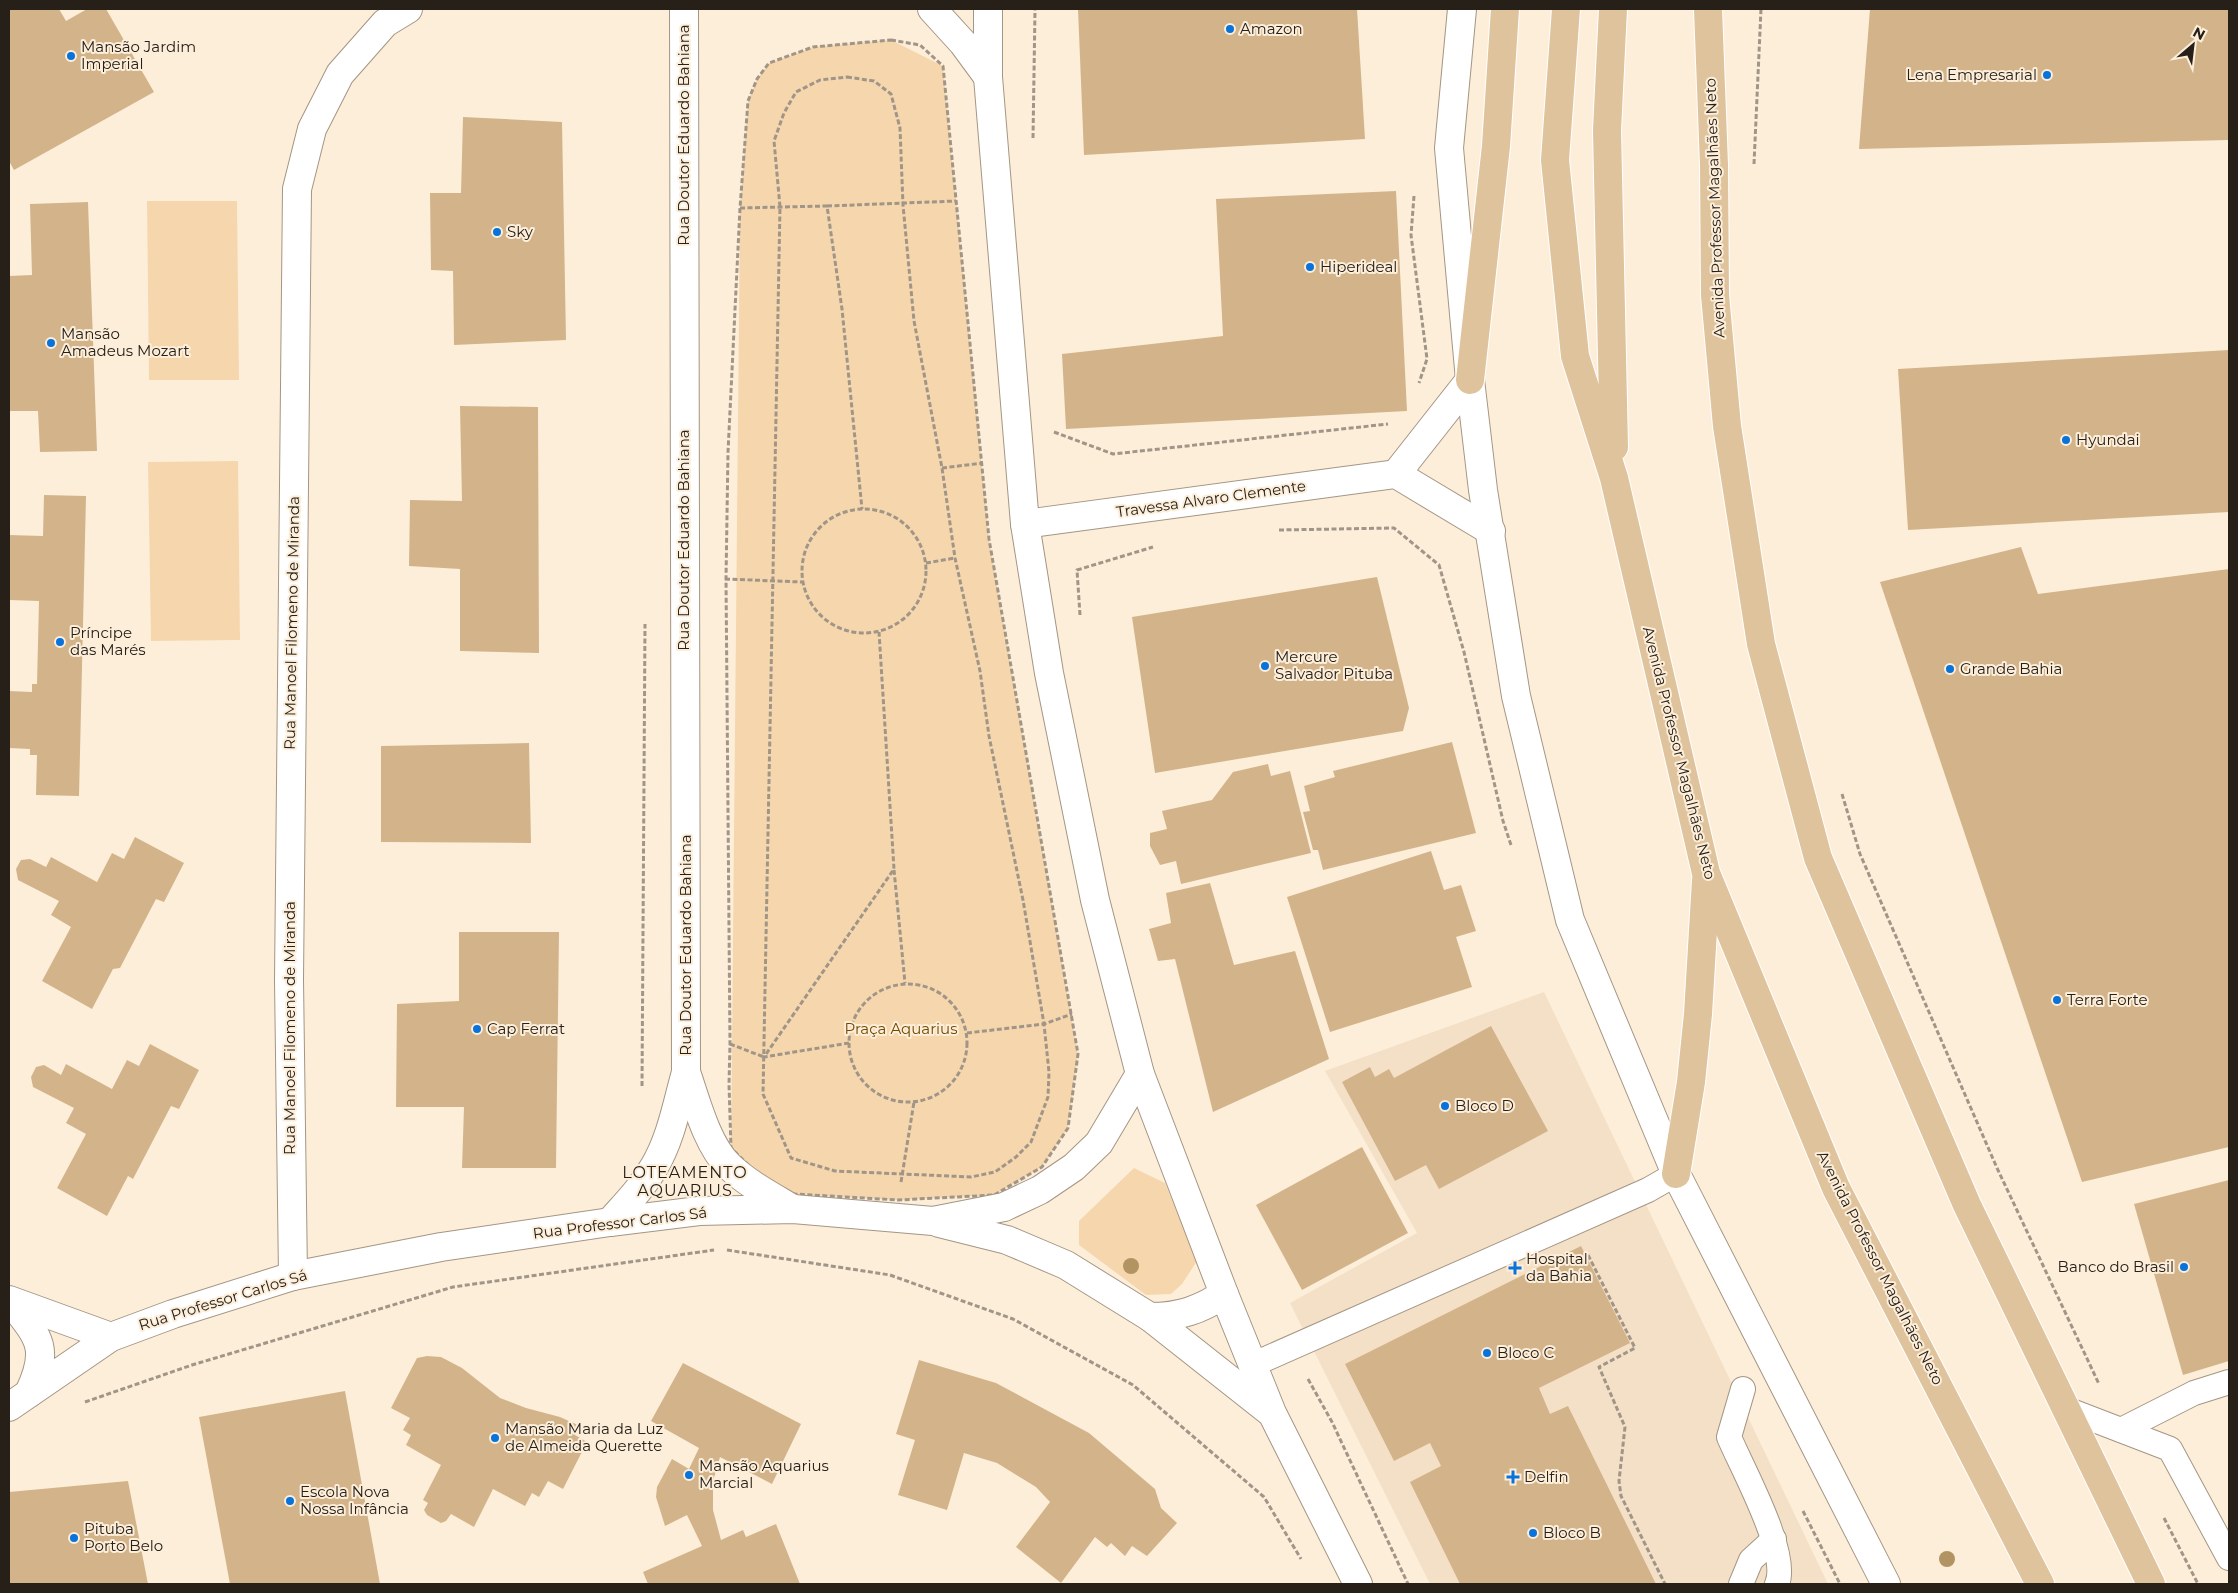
<svg xmlns="http://www.w3.org/2000/svg" width="2238" height="1593" font-family="Montserrat,sans-serif">
<rect width="100%" height="100%" fill="#fdeeda"/>
<polygon fill="#f4e0c7" points="1544,992 1828,1584 1430,1584 1290,1303 1417,1233 1325,1071"/>
<g fill="#f6d7ad">
<polygon points="891,40 943,66 989,539 1078,1054 1068,1128 1042,1167 994,1195 898,1200 777,1193 731,1148 740,208 748,101 757,79 769,63 813,47"/>
<polygon points="147,201 237,201 239,380 149,380"/>
<polygon points="238,461 240,640 151,641 148,462"/>
<polygon points="1134,1168 1165,1183 1197,1261 1182,1284 1171,1294 1146,1295 1079,1245 1079,1221"/>
</g>
<g fill="#d3b48a">
<polygon points="9,9 59,9 66,21 87,9 106,9 154,92 14,170 9,161"/>
<polygon points="1078,9 1357,9 1365,139 1084,155"/>
<polygon points="1870,9 2229,9 2229,140 1859,149"/>
<polygon points="463,117 562,122 566,340 454,345 453,271 431,270 430,193 461,193"/>
<polygon points="1396,191 1407,411 1066,429 1062,354 1223,336 1216,199"/>
<polygon points="88,202 97,451 40,452 38,411 9,411 9,276 32,275 30,204"/>
<polygon points="2229,350 2229,512 1908,530 1898,369"/>
<polygon points="460,406 538,407 539,653 460,651 460,569 409,566 410,500 462,501"/>
<polygon points="44,495 86,496 79,796 36,795 37,755 30,755 30,749 9,748 9,691 32,692 32,684 37,684 39,601 9,600 9,535 43,536"/>
<polygon points="2021,547 2038,594 2229,569 2229,1147 2082,1182 1880,582"/>
<polygon points="1377,577 1409,708 1403,731 1155,773 1132,617"/>
<polygon points="1452,742 1476,833 1323,870 1318,850 1313,850 1303,812 1310,811 1304,786 1335,777 1333,771"/>
<polygon points="529,743 531,843 381,842 381,746"/>
<polygon points="1268,764 1271,776 1290,771 1311,853 1181,884 1176,861 1160,865 1150,846 1150,833 1167,829 1162,811 1212,800 1233,772"/>
<polygon points="135,837 184,863 164,902 156,899 120,968 113,969 92,1009 42,981 71,927 51,915 59,901 18,880 16,869 21,860 30,859 46,867 51,857 97,882 112,853 124,859"/>
<polygon points="1431,851 1444,890 1461,885 1476,931 1456,937 1472,987 1330,1032 1287,897"/>
<polygon points="1210,883 1234,965 1295,951 1329,1059 1213,1112 1175,959 1158,961 1149,929 1171,923 1166,893"/>
<polygon points="459,932 559,932 556,1168 462,1168 464,1107 396,1107 397,1004 459,1001"/>
<polygon points="1491,1026 1548,1131 1439,1189 1426,1165 1395,1181 1342,1082 1370,1067 1375,1077 1389,1069 1394,1078"/>
<polygon points="150,1044 199,1070 179,1109 171,1106 133,1179 128,1176 107,1216 57,1188 86,1134 66,1123 74,1108 33,1087 31,1077 36,1067 44,1065 61,1075 66,1064 112,1089 127,1060 139,1066"/>
<polygon points="1362,1147 1408,1233 1302,1290 1256,1205"/>
<polygon points="2229,1180 2229,1361 2183,1375 2134,1204"/>
<polygon points="1581,1246 1630,1343 1539,1388 1550,1414 1568,1406 1656,1584 1460,1584 1410,1482 1441,1466 1430,1443 1394,1461 1345,1364"/>
<polygon points="427,1356 441,1357 462,1368 500,1398 526,1408 560,1417 580,1426 575,1435 587,1442 563,1489 548,1481 539,1497 532,1493 525,1506 493,1489 474,1527 451,1514 446,1521 441,1523 427,1515 424,1510 428,1503 423,1500 441,1465 406,1445 411,1435 403,1430 410,1418 391,1408 417,1358"/>
<polygon points="919,1360 996,1383 1089,1433 1155,1489 1161,1508 1177,1523 1147,1556 1132,1546 1125,1556 1111,1543 1107,1547 1095,1537 1061,1583 1016,1547 1050,1502 1036,1487 997,1463 964,1453 947,1510 898,1495 915,1440 896,1434"/>
<polygon points="683,1363 801,1424 772,1484 720,1457 713,1481 713,1510 721,1540 743,1530 746,1537 776,1524 800,1584 648,1584 643,1572 702,1546 687,1515 665,1526 656,1497 657,1487 672,1459 689,1469 699,1448 651,1421"/>
<polygon points="345,1391 380,1584 230,1584 199,1417"/>
<polygon points="128,1481 148,1584 9,1584 9,1492"/>
</g>
<g fill="none" stroke-linecap="round" stroke-linejoin="round">
<defs>
<g id="lane">
<polyline points="1252,1365 1648,1190 1676,1174"/>
<path d="M 1743,1389 L 1729,1437 C 1742,1468 1790,1554 1777,1584"/>
<polyline points="2066,1409 2170,1449 2229,1558"/>
<polyline points="2121,1430 2194,1393 2229,1382"/>
<polyline points="1741,1584 1751,1560 1774,1539"/>
</g>
<g id="street">
<polyline points="932,9 963,43 988,77"/>
<polyline points="988,9 988,77 1025,524 1049,673 1095,900 1140,1074 1224,1294 1272,1413 1358,1584"/>
<polyline points="1396,474 1470,380"/>
<polyline points="1025,524 1396,474 1491,531"/>
<path d="M 686,1072 C 696,1101 707,1145 729,1166 C 748,1184 771,1196 793,1209"/>
<path d="M 610,1222 C 626,1204 642,1188 654,1167 C 671,1139 677,1104 686,1072 L 684,9"/>
<polyline points="939,1223 1007,1240 1066,1265 1150,1317 1269,1411"/>
<polyline points="293,1276 289,980 297,189 312,129 340,74 385,23 408,9"/>
<polyline points="9,1300 111,1337"/>
<path d="M 11,1302 C 40,1338 50,1349 29,1393"/>
<path d="M 1150,1317 C 1179,1317 1200,1310 1224,1294"/>
<polyline points="9,1407 111,1337 173,1314 293,1276 441,1247 610,1222 699,1211 793,1209 933,1221 1004,1207 1040,1190 1074,1167 1099,1143 1140,1074"/>
</g>
<polyline id="secondary" points="1462,9 1449,148 1470,380 1483,490 1516,696 1570,920 1676,1174 1886,1584"/>
<g id="primary">
<polyline points="1566,9 1555,160 1575,356 1614,478 1706,873 1836,1188 2040,1584"/>
<polyline points="1613,9 1607,130 1614,447"/>
<polyline points="1708,9 1714,165 1715,295 1727,426 1761,644 1818,858 1967,1205 2151,1584"/>
<polyline points="1470,380 1496,146 1505,9"/>
<polyline points="1676,1174 1691,1082 1698,1014 1706,880"/>
</g>
</defs>
<use href="#lane" stroke="#a49684" stroke-width="26"/>
<use href="#street" stroke="#a49684" stroke-width="30"/>
<use href="#secondary" stroke="#a49684" stroke-width="30"/>
<use href="#primary" stroke="#fff" stroke-width="30"/>
<g stroke="#a19587" stroke-width="3" stroke-dasharray="5 2.5" stroke-linecap="butt">
<polygon points="891,40 920,45 943,66 989,539 1078,1054 1068,1128 1042,1167 994,1195 898,1200 777,1193 731,1148 729,1084 730,1044 726,579 728,452 740,208 748,101 757,79 769,63 813,47"/>
<polygon points="847,77 874,81 891,94 900,128 903,205 914,321 942,468 955,558 980,671 989,736 1023,900 1044,1024 1049,1072 1048,1097 1031,1142 1016,1157 995,1172 971,1177 835,1171 791,1158 763,1094 780,207 774,141 784,113 796,92 820,80"/>
<polyline points="1033,138 1035,9"/>
<polyline points="1754,164 1761,9"/>
<polyline points="1414,196 1411,235 1427,359 1419,383"/>
<polyline points="827,206 956,201"/>
<polyline points="740,208 827,206 842,309 862,509"/>
<polyline points="1054,432 1113,454 1388,424"/>
<polyline points="942,468 983,463"/>
<circle cx="864" cy="571" r="62"/>
<polyline points="1279,530 1394,528 1439,565 1464,652 1503,821 1511,845"/>
<polyline points="926,563 955,558"/>
<polyline points="725,579 802,582"/>
<polyline points="1080,615 1077,570 1153,547"/>
<polyline points="1842,794 1860,854 1997,1168 2099,1384"/>
<polyline points="894,870 905,983"/>
<circle cx="908" cy="1043" r="59"/>
<polyline points="967,1033 1044,1024 1072,1014"/>
<polyline points="849,1043 764,1057 894,869 879,632"/>
<polyline points="730,1044 764,1057"/>
<polyline points="642,1086 645,624"/>
<polyline points="901,1182 914,1102"/>
<polyline points="727,1250 890,1275 1013,1319 1133,1385 1264,1497 1301,1559"/>
<polyline points="1588,1255 1635,1348 1599,1367 1625,1427 1619,1481 1621,1496 1665,1584"/>
<polyline points="1308,1379 1332,1422 1408,1584"/>
<polyline points="85,1402 192,1365 453,1287 714,1250"/>
<polyline points="1803,1511 1840,1584"/>
<polyline points="2164,1518 2198,1584"/>
</g>
<use href="#lane" stroke="#fff" stroke-width="24"/>
<use href="#street" stroke="#fff" stroke-width="28"/>
<use href="#secondary" stroke="#fff" stroke-width="28"/>
<use href="#primary" stroke="#dfc39c" stroke-width="28"/>
</g>
<g fill="#b19462">
<circle cx="1131" cy="1266" r="8"/>
<circle cx="1947" cy="1559" r="8"/>
</g>
<g fill="#0773db" stroke="#fdeeda" stroke-width="2">
<circle cx="1230" cy="29" r="5"/>
<circle cx="71" cy="56" r="5"/>
<circle cx="2047" cy="75" r="5"/>
<circle cx="497" cy="232" r="5"/>
<circle cx="1310" cy="267" r="5"/>
<circle cx="51" cy="343" r="5"/>
<circle cx="2066" cy="440" r="5"/>
<circle cx="60" cy="642" r="5"/>
<circle cx="1265" cy="666" r="5"/>
<circle cx="1950" cy="669" r="5"/>
<circle cx="2057" cy="1000" r="5"/>
<circle cx="477" cy="1029" r="5"/>
<circle cx="1445" cy="1106" r="5"/>
<circle cx="2184" cy="1267" r="5"/>
<path d="M1512.5 1260.5h5v5h5v5h-5v5h-5v-5h-5v-5h5z"/>
<circle cx="1487" cy="1353" r="5"/>
<circle cx="495" cy="1438" r="5"/>
<circle cx="689" cy="1475" r="5"/>
<path d="M1510.5 1469.5h5v5h5v5h-5v5h-5v-5h-5v-5h5z"/>
<circle cx="290" cy="1501" r="5"/>
<circle cx="1533" cy="1533" r="5"/>
<circle cx="74" cy="1538" r="5"/>
</g>
<g text-anchor="middle" stroke-width="4" stroke-linejoin="round" paint-order="stroke">
<g font-size="15" fill="#262019" stroke="#fdeeda" text-anchor="start">
<text x="1240" y="34">Amazon</text>
<text x="81" y="52">Mansão Jardim<tspan x="81" dy="17">Imperial</tspan></text>
<text x="2037" y="80" text-anchor="end">Lena Empresarial</text>
<text x="507" y="237">Sky</text>
<text x="1320" y="272">Hiperideal</text>
<text x="61" y="339">Mansão<tspan x="61" dy="17">Amadeus Mozart</tspan></text>
<text x="2076" y="445">Hyundai</text>
<text x="70" y="638">Príncipe<tspan x="70" dy="17">das Marés</tspan></text>
<text x="1275" y="662">Mercure<tspan x="1275" dy="17">Salvador Pituba</tspan></text>
<text x="1960" y="674">Grande Bahia</text>
<text x="2067" y="1005">Terra Forte</text>
<text x="487" y="1034">Cap Ferrat</text>
<text x="1455" y="1111">Bloco D</text>
<text x="1526" y="1264">Hospital<tspan x="1526" dy="17">da Bahia</tspan></text>
<text x="2174" y="1272" text-anchor="end">Banco do Brasil</text>
<text x="1497" y="1358">Bloco C</text>
<text x="505" y="1434">Mansão Maria da Luz<tspan x="505" dy="17">de Almeida Querette</tspan></text>
<text x="699" y="1471">Mansão Aquarius<tspan x="699" dy="17">Marcial</tspan></text>
<text x="1524" y="1482">Delfin</text>
<text x="300" y="1497">Escola Nova<tspan x="300" dy="17">Nossa Infância</tspan></text>
<text x="84" y="1534">Pituba<tspan x="84" dy="17">Porto Belo</tspan></text>
<text x="1543" y="1538">Bloco B</text>
</g>
<g font-size="15" fill="#262019" stroke="#fdeeda">
<text transform="translate(684 135) rotate(-90)" y="5">Rua Doutor Eduardo Bahiana</text>
<text transform="translate(1715 208) rotate(-92)" y="5">Avenida Professor Magalhães Neto</text>
<text transform="translate(1211 499) rotate(-8)" y="5">Travessa Alvaro Clemente</text>
<text transform="translate(684 540) rotate(-90)" y="5">Rua Doutor Eduardo Bahiana</text>
<text transform="translate(292 623) rotate(-89)" y="5">Rua Manoel Filomeno de Miranda</text>
<text transform="translate(1679 753) rotate(76)" y="5">Avenida Professor Magalhães Neto</text>
<text transform="translate(686 945) rotate(-90)" y="5">Rua Doutor Eduardo Bahiana</text>
<text transform="translate(290 1028) rotate(-90)" y="5">Rua Manoel Filomeno de Miranda</text>
<text transform="translate(620 1223) rotate(-7)" y="5">Rua Professor Carlos Sá</text>
<text transform="translate(1880 1268) rotate(63)" y="5">Avenida Professor Magalhães Neto</text>
<text transform="translate(223 1300) rotate(-17)" y="5">Rua Professor Carlos Sá</text>
</g>
<g font-size="15" fill="#734b00" stroke="#fdeeda">
<text x="901" y="1034">Praça Aquarius</text>
</g>
<g font-size="16" letter-spacing="1" fill="#262019" stroke="#fdeeda">
<text x="685" y="1178">LOTEAMENTO<tspan x="685" dy="18">AQUARIUS</tspan></text>
</g>
</g>
<rect width="2238" height="1593" fill="none" stroke="#262019" stroke-width="20"/>
<g transform="translate(2193 45) rotate(28)" stroke="#fdeeda" stroke-width="4" paint-order="stroke">
<path d="M0-4L9 19L0 12L-9 19Z" fill="#262019"/>
<text y="-8" font-size="14" font-weight="bold" text-anchor="middle" fill="#262019">N</text>
</g>
</svg>
